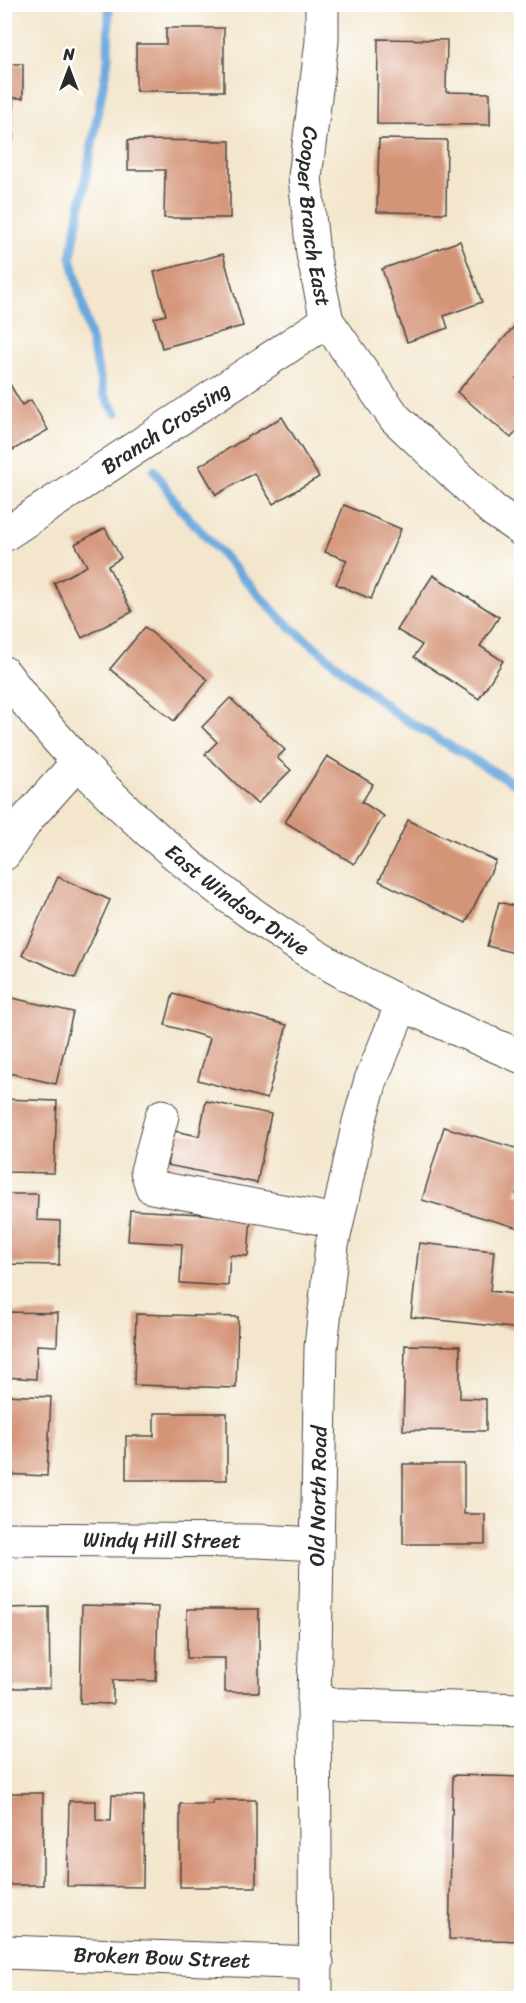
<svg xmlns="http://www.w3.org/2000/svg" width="526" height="2003" font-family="Sriracha,sans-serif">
<rect width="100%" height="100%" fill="#fff"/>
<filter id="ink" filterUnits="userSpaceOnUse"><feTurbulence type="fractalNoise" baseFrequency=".0167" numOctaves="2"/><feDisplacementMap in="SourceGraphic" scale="12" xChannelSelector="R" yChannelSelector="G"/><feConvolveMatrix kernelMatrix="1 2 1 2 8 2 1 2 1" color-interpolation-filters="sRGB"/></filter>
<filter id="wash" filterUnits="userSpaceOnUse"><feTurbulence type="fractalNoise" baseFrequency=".008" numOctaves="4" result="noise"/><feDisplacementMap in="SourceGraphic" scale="24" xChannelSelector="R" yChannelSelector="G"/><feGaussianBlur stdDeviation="1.35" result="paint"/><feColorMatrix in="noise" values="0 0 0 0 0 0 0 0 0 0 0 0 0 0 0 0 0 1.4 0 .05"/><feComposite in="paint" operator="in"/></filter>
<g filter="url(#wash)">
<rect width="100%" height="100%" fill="#f3e6cc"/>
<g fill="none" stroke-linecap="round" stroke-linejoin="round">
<g stroke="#6ba8dd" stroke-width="9">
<polyline points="109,4 108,59 71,257 104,395 116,413"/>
<polyline points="154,470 178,506 281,619 399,716 522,788"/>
</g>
</g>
<g id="blocks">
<g fill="#d49478">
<rect x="376" y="4" width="97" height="4"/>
<polygon points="166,28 224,28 224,91 136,91 136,44 166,44"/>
<polygon points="378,39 447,40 446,92 490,93 490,125 377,124"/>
<polygon points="4,64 23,64 23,98 13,98 13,140 4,140"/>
<polygon points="379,139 447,140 446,213 377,212"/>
<polygon points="128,140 230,141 230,218 164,218 165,170 128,170"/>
<polygon points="460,241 482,302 444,316 448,328 407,342 382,269"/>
<polygon points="223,254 243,326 162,348 154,318 166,315 154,272"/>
<polygon points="518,322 522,325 522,372 516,378 522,383 522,425 511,438 457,392"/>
<polygon points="4,374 22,405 31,400 48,430 4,455"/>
<polygon points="282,417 319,477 273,504 254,473 216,495 199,466"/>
<polygon points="344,505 401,529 371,599 336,584 347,560 325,552"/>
<polygon points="105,528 121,558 108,566 132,612 82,638 54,583 87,566 75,544"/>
<polygon points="433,575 499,617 480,646 503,661 479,699 414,657 422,645 397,630"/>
<polygon points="145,627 208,680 174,721 110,669"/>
<polygon points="230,698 285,750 277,758 291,770 257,804 205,754 217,742 202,727"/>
<polygon points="521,705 522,705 522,723 515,721"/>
<polygon points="327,756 373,784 362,802 384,816 354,864 285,822"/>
<polygon points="408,820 496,861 466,923 379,881"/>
<polygon points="58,877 110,900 75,978 22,955"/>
<polygon points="499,902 522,908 522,955 487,946"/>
<polygon points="173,994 287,1025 267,1099 198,1080 210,1038 165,1025"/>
<polygon points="4,996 73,1012 56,1084 4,1072"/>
<polygon points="4,1099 57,1101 54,1173 4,1172"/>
<polygon points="206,1101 271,1114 257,1183 167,1165 174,1131 199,1136"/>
<polygon points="444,1127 522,1150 522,1178 516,1194 522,1196 522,1229 422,1200"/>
<polygon points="4,1194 38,1194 37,1220 60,1221 59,1265 4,1264"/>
<polygon points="130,1210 251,1217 248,1256 230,1255 228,1286 180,1283 182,1244 128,1241"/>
<polygon points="419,1243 494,1251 490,1291 522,1295 522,1329 411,1317"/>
<polygon points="4,1312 58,1313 57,1346 37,1345 36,1379 4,1377"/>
<polygon points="136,1314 238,1317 236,1388 134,1385"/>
<polygon points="405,1345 460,1346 460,1398 486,1399 486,1431 403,1430"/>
<polygon points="4,1395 51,1397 47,1476 4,1474"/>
<polygon points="154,1413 227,1413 227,1480 126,1480 126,1436 154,1436"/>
<polygon points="403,1464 464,1464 464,1514 485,1514 485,1544 403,1544"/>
<polygon points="82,1605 158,1607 156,1681 113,1680 113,1704 80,1703"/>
<polygon points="49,1607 50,1688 4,1688 4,1608"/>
<polygon points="187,1609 259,1609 259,1692 225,1692 225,1658 187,1658"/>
<polygon points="453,1775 522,1777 522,1941 449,1939"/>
<polygon points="7,1793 43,1793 43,1885 4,1885"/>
<polygon points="112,1795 144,1796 143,1887 67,1886 69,1801 96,1801 96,1820 111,1821"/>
<polygon points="213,1800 256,1800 256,1887 180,1887 180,1804 213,1804"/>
</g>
</g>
</g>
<g filter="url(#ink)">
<use href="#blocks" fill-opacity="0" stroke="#494743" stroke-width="1.5"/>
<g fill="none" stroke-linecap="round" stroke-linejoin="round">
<defs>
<g id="minor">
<path id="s1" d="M 322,4 L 322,41 L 305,177 L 313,254 L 327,321 L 395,418 L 493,510 L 522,530"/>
<path id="s2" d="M 4,535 L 327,321"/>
<path id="s3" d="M 4,673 C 105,809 249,928 401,1003 C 440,1023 481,1039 522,1057"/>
<polyline points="4,854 28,818 78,762"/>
<polyline points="162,1116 147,1171 152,1187 337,1221"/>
<path id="s4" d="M 4,1539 L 258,1541 L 317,1544"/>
<polyline points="314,1704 522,1710"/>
<path id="s5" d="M 4,1952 L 317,1963"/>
<path id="s6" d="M 316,1998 L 314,1704 L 321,1347 L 332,1245 L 359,1122 L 371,1080 L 402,1004"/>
</g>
</defs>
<use href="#minor" stroke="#494743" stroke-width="35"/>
<use href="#minor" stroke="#fff" stroke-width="33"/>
</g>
</g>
<g text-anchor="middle" stroke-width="4.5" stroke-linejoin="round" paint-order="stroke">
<g font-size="21" fill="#2b2b2b" stroke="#fff">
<text dy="7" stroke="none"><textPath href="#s1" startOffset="214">Cooper Branch East</textPath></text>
<text dy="7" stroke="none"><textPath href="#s2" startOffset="194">Branch Crossing</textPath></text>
<text dy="7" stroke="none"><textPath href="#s3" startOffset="327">East Windsor Drive</textPath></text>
<text dy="7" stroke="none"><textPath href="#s6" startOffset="502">Old North Road</textPath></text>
<text dy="7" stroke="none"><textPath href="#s4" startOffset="158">Windy Hill Street</textPath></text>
<text dy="7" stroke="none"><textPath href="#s5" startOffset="158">Broken Bow Street</textPath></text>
</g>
</g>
<rect width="526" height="2003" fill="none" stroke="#fff" stroke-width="24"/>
<g transform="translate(69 69)" stroke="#ffffff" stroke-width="4.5" paint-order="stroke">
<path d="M0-4.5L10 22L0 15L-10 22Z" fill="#2b2b2b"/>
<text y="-9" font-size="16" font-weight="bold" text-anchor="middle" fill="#2b2b2b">N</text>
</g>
</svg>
